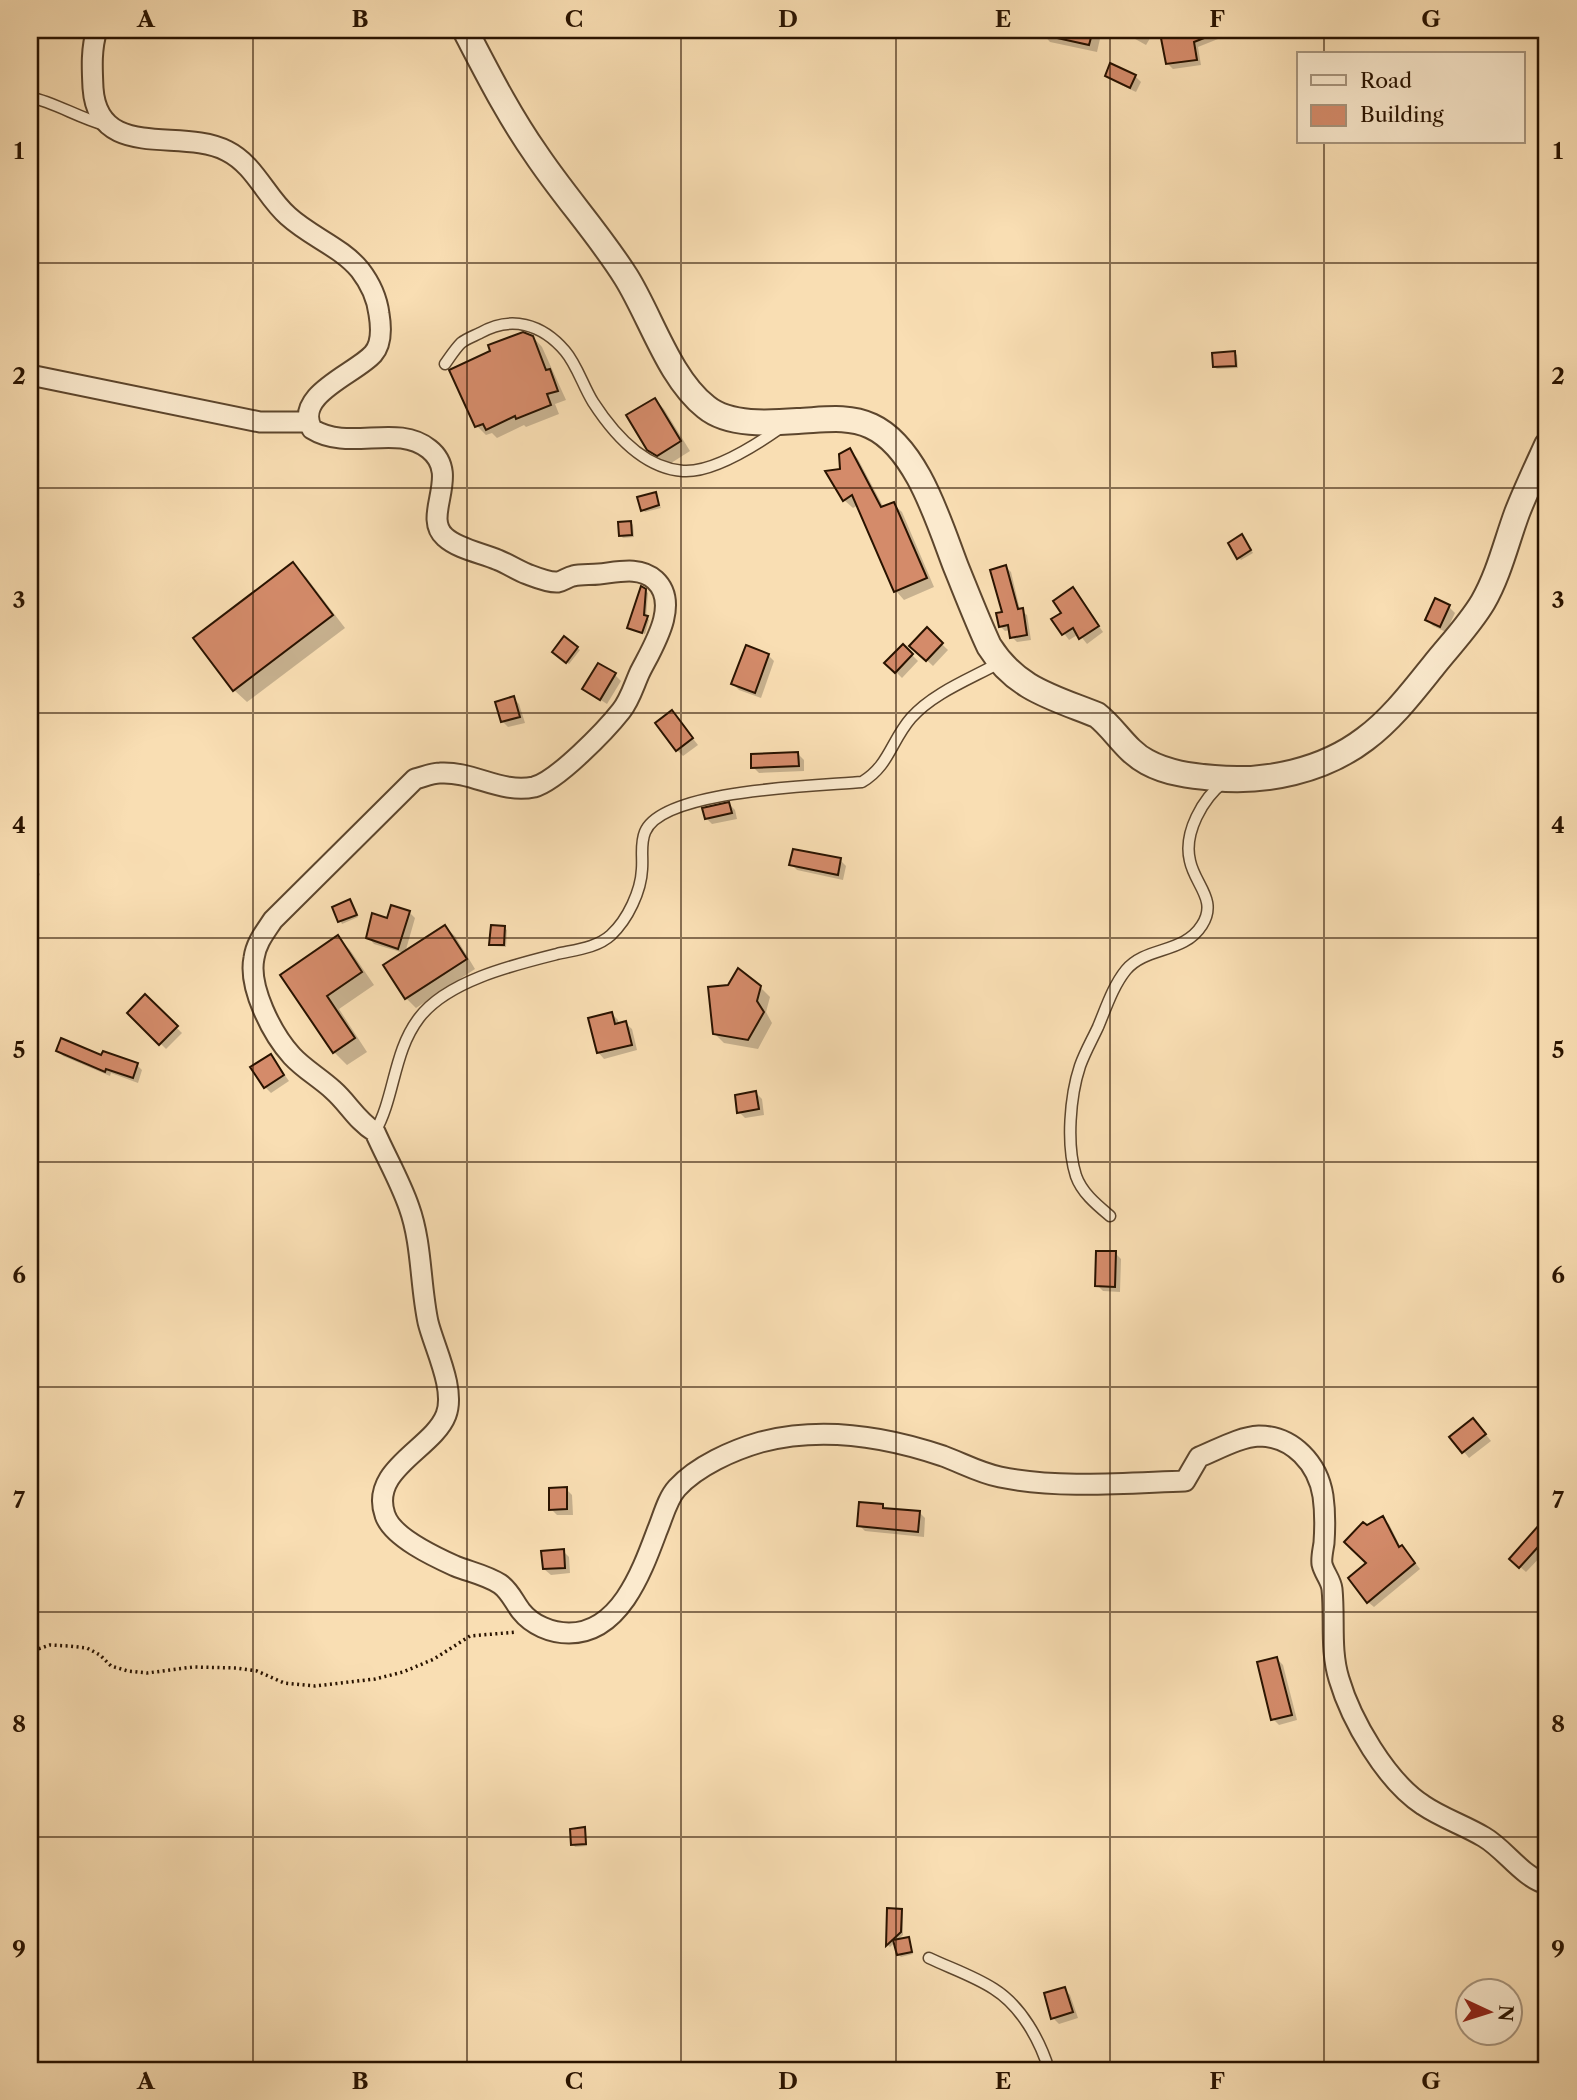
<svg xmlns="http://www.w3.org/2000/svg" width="1577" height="2100" font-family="'Libre Caslon Text',serif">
<rect width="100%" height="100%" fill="#f9deb3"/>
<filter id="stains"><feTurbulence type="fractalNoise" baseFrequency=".00286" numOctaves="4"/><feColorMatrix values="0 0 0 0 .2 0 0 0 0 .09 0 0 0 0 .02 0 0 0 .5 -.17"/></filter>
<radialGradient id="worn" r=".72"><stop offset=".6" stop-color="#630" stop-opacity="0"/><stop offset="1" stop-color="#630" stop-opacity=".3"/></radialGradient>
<g fill="#0003">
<polygon points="1044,30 1102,30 1097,52 1050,42 1043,34"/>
<polygon points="1119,30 1155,30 1146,45"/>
<polygon points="1191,30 1232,30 1233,33 1198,47 1201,65 1173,69 1167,63 1162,35"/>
<polygon points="1107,75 1135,76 1141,82 1136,92 1113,81"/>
<polygon points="533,337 542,347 566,400 555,404 559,414 526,427 524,425 497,438 492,433 486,435 477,426"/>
<polygon points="1234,353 1237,355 1238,368 1217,369 1214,367"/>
<polygon points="655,400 664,409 690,451 668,465 648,449"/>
<polygon points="850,450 858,459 884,508 893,504 902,512 934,587 904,600 896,591 858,505 853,508 844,500 842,470"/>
<polygon points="655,494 661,508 645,512 643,510"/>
<polygon points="631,522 633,525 634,537 623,538 620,535"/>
<polygon points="1244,539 1253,553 1241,560 1238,557"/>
<polygon points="293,564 306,577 345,628 247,702 234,690"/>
<polygon points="1006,567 1011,572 1020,610 1027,615 1031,640 1017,642 1012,637 1011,630 1005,631 1000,626 1004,613"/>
<polygon points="1073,589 1103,632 1087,644 1079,634 1069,640 1054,620 1064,613"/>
<polygon points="645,590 648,593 646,617 649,620 645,634 629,628"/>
<polygon points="1449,607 1455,613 1446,632 1433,626 1427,620"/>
<polygon points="927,630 948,650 933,666 912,646"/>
<polygon points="903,646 918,661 902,678 887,663"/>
<polygon points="577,648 580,650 569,664 557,655"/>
<polygon points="768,655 774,661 761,698 739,690 733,684"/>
<polygon points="615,675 621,681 607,704 584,689"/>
<polygon points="513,698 519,704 525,723 508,727 502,721"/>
<polygon points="672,712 698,745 683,756 677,750"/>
<polygon points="798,754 804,760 804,771 759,773 753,767"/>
<polygon points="729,804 735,810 737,819 712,824 706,818"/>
<polygon points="840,860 846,866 843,880 797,870 791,864"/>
<polygon points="30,865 40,874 30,895"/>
<polygon points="350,901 358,917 342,924 334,908"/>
<polygon points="409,912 415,918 405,953 445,927 455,936 475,969 416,1008 406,998 385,965 404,953 374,944 368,937 388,920"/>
<polygon points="504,928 507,930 506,947 494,946 491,944"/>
<polygon points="338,938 350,950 374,985 339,1009 367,1052 347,1065 334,1052 282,975"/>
<polygon points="760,987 770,997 766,1012 772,1023 758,1049 724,1043 714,1033"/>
<polygon points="145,997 182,1033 166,1049 130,1013"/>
<polygon points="612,1014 618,1020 619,1025 625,1023 632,1029 637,1050 604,1059 598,1052"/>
<polygon points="58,1050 137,1065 142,1070 138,1083 111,1073 110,1076 63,1056"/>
<polygon points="271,1056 289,1081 271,1093 265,1087"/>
<polygon points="756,1093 762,1099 764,1115 745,1118 739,1112"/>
<polygon points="1115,1253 1121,1259 1120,1292 1103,1291 1097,1285"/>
<polygon points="1479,1426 1491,1441 1469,1458 1452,1437"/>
<polygon points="566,1489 572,1495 573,1515 557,1515 551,1509"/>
<polygon points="882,1505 887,1510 919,1512 925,1518 924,1537 865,1531 859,1525"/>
<polygon points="1383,1519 1389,1524 1401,1548 1408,1553 1420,1569 1374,1607 1368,1602 1366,1527"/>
<polygon points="1531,1537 1546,1551 1526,1572 1511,1559"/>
<polygon points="563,1551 569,1557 570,1573 551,1575 544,1569"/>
<polygon points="1547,1572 1547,1595 1545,1595 1539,1589 1537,1573"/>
<polygon points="1277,1659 1283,1665 1297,1720 1279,1725 1273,1719"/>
<polygon points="584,1829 586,1831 587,1846 575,1847 573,1844"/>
<polygon points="889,1910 901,1911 903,1913 903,1935 890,1947 888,1945"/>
<polygon points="908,1939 913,1954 901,1957 898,1954"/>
<polygon points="1064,1989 1070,1995 1078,2018 1059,2024 1053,2018"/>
</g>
<g fill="#d48b6a" stroke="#291300" stroke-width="2">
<polygon points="1049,30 1093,30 1089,45 1048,36"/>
<polygon points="1180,30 1222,30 1222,31 1194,42 1197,60 1166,64 1160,33"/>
<polygon points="1110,63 1136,75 1130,88 1105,76"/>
<polygon points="523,332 533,336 546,370 550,369 558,391 547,394 551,405 516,419 515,416 486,430 483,424 475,427 449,370 490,351 488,345"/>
<polygon points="1235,351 1236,366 1213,367 1212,353"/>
<polygon points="655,398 681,441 657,456 647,450 626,415"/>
<polygon points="850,448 881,507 894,502 927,578 894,592 852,495 843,501 825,471 840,469 839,454"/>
<polygon points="656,492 659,505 641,511 637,497"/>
<polygon points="631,521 632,535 619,536 618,522"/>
<polygon points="1242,534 1251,550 1237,559 1228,543"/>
<polygon points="293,562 333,615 233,691 193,638"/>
<polygon points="1006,565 1018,609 1023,608 1027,635 1010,638 1008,625 999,627 996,613 1002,612 990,570"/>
<polygon points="641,586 646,589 644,615 648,616 642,633 627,628"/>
<polygon points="1073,587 1099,626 1079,639 1073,628 1062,635 1051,619 1061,613 1053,601"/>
<polygon points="1435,598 1450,605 1440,627 1425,620"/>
<polygon points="927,627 943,643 926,661 909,646"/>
<polygon points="564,636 578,647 566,663 552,652"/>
<polygon points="903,644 913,654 895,673 884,663"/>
<polygon points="746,645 769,654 755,693 731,684"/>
<polygon points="598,663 616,673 600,700 582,689"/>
<polygon points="514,696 520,717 501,722 495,702"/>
<polygon points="672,710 693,738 676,751 655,723"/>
<polygon points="798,752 799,766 751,768 751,754"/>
<polygon points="729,802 732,813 705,819 702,808"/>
<polygon points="793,849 841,858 838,875 789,865"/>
<polygon points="350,899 357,915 338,922 332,907"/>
<polygon points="391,905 410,911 398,949 366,938 372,913 387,918"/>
<polygon points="445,925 467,959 405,999 383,965"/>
<polygon points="491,925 505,926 504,945 489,945"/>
<polygon points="338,935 362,972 327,996 355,1038 333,1053 280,975"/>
<polygon points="738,968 761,986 757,1001 764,1012 748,1040 713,1034 708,987 728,985"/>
<polygon points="145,994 178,1026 159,1045 127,1013"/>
<polygon points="612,1012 615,1024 626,1021 632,1045 597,1053 588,1018"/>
<polygon points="61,1038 101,1055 103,1051 138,1063 133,1078 106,1069 105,1072 56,1051"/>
<polygon points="271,1054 284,1075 264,1088 250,1067"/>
<polygon points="756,1091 759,1109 737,1113 735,1095"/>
<polygon points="1096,1251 1116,1251 1115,1287 1095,1286"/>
<polygon points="1473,1418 1486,1434 1462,1453 1449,1437"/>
<polygon points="567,1487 567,1509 549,1510 549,1488"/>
<polygon points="859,1502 883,1504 883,1508 920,1511 918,1532 857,1526"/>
<polygon points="1383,1516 1399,1547 1402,1545 1415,1563 1367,1603 1348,1578 1366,1563 1344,1542 1363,1522 1367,1525"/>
<polygon points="1547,1516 1547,1537 1519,1568 1509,1559"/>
<polygon points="564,1549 565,1568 543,1569 541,1551"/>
<polygon points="1277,1657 1292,1715 1271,1720 1257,1662"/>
<polygon points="585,1827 586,1844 571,1845 570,1829"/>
<polygon points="887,1908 902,1909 901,1932 886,1946"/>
<polygon points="909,1937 912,1952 897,1955 893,1940"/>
<polygon points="1065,1987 1073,2012 1051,2019 1044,1993"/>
</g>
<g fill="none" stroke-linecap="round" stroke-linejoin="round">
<defs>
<g id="service">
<path d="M 30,97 C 56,103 79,118 105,125"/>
<path d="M 445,364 C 450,357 455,349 461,343 C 466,339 474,336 480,333 C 511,315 542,324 565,351 C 577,365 583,386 593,402 C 613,433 643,468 683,471 C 712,473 756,445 779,429"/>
<path d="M 375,1132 C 395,1097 393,1052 419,1018 C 447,981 513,965 557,954 C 574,950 597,948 611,935 C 628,919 641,891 642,869 C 643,856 640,844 645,832 C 662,789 819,786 862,782 C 889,766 891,741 911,718 C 933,693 970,679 999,663"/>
<path d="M 1110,1216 C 1097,1205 1082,1193 1076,1176 C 1066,1145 1070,1096 1080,1066 C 1085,1052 1092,1040 1098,1027 C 1106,1008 1113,986 1126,970 C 1146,946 1184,954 1202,925 C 1218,900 1195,885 1190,861 C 1183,833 1203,798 1224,782"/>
<path d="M 929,1958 C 950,1968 974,1976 994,1989 C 1021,2006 1040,2040 1049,2070"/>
</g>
<g id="minor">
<path d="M 97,30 C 91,48 92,68 93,88 C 98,162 181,127 227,151 C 255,165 266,197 288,216 C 311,237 341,247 360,270 C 370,283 377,298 379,314 C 381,326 382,344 373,354 C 355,374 293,395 312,429 C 349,452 397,423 429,449 C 462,475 421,516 445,537 C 458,549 482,553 498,560 C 508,564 517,570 527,574 C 535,577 549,583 558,582 C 563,581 568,577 573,576 C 581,574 590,575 599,574 C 618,572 640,566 655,580 C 681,604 652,648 640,672 C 634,685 630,700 621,711 C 606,730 557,781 534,787 C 501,794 473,771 440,773 C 432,773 423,777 415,779 L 273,920 C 265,932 256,943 254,958 C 248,987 272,1034 292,1056 C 304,1069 320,1078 333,1090 C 348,1103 357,1121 375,1132 C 386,1157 400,1181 409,1207 C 422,1243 420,1284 428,1322 C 434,1347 456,1389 446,1415 C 433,1449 369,1469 385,1515 C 392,1537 435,1557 455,1566 C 470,1572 486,1575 500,1584 C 510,1591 514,1602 521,1611 C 532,1625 551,1633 569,1633 C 620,1633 642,1571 657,1531 C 663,1517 667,1499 677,1488 C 697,1466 733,1450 761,1442 C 822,1426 884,1436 943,1456 C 962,1463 980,1473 1000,1477 C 1059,1489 1126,1483 1185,1481 L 1199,1457 C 1217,1450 1239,1437 1259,1436 C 1293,1436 1318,1464 1323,1496 C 1325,1510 1325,1528 1324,1543 C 1323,1550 1321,1558 1322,1564 C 1324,1573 1331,1580 1332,1589 C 1335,1619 1330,1650 1339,1679 C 1351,1720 1386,1781 1423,1805 C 1442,1818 1464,1825 1484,1837 C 1505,1849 1523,1878 1547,1884"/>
<polyline points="30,375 260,422 308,422"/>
</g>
<path id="tertiary" d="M 465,30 C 487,72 508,114 536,154 C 564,196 599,234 626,277 C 651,317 669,378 706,407 C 729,426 770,423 798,421 C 822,420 848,415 871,426 C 917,447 939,523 956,567 C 967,594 977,620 989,646 C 1016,689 1052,697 1097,715 C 1115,729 1126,751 1147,762 C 1167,773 1191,776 1214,778 C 1266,783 1323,771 1365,739 C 1392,719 1413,691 1434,665 C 1450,645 1470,624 1483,602 C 1499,574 1506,543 1517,513 C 1526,490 1537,467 1547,445"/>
</defs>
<use href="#service" stroke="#5d462d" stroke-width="13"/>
<use href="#minor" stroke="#5d462d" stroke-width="23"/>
<use href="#tertiary" stroke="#5d462d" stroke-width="28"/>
<polyline stroke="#291300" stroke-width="3.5" stroke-dasharray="2 3.5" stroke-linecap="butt" points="30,1655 35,1650 50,1645 69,1646 87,1648 100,1655 111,1666 128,1671 147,1673 193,1667 236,1668 257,1671 284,1683 315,1686 375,1679 403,1672 434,1659 470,1636 517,1632"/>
<use href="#service" stroke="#fbeace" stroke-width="10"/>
<use href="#minor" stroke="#fbeace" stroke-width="19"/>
<use href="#tertiary" stroke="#fbeace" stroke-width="24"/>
</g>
<path fill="none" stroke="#291300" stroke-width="2" stroke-opacity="0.55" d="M 253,30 L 253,2070M 467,30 L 467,2070M 681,30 L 681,2070M 896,30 L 896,2070M 1110,30 L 1110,2070M 1324,30 L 1324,54M 1324,142 L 1324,2070M 30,263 L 1547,263M 30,488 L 1547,488M 30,713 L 1547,713M 30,938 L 1547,938M 30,1162 L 1547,1162M 30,1387 L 1547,1387M 30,1612 L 1547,1612M 30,1837 L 1547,1837"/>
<rect width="1577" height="2100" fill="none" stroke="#f9deb3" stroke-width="77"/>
<rect x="1297" y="52" width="228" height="91" fill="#fbeace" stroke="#a7947c" stroke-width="2"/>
<rect x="1311" y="75" width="35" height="10" fill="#fbeace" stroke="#a7947c" stroke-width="2"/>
<text x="1360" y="88" font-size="21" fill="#291300">Road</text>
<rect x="1311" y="105" width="35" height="21" fill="#d48b6a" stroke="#a7947c" stroke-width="2"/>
<text x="1360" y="122" font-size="21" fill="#291300">Building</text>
<g transform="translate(1489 2012) rotate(94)"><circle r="33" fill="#fbeace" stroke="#a7947c" stroke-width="2"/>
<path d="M0-5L12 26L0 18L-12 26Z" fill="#8f2418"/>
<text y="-10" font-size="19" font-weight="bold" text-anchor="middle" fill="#291300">N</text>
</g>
<rect x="38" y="38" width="1500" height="2024" fill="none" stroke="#291300" stroke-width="2.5"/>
<g font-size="23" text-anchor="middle" font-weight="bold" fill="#291300">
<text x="146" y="27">A</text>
<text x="360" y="27">B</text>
<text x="574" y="27">C</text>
<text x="788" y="27">D</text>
<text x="1003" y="27">E</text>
<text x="1217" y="27">F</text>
<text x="1431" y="27">G</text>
<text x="19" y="159">1</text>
<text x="1558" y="159">1</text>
<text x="19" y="384">2</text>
<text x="1558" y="384">2</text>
<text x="19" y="608">3</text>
<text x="1558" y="608">3</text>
<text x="19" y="833">4</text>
<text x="1558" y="833">4</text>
<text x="19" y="1058">5</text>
<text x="1558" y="1058">5</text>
<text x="19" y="1283">6</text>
<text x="1558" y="1283">6</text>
<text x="19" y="1508">7</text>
<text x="1558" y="1508">7</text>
<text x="19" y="1732">8</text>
<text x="1558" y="1732">8</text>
<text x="19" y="1957">9</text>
<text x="1558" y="1957">9</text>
<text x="146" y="2089">A</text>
<text x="360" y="2089">B</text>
<text x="574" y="2089">C</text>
<text x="788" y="2089">D</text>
<text x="1003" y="2089">E</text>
<text x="1217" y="2089">F</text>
<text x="1431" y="2089">G</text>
</g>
<rect width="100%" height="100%" filter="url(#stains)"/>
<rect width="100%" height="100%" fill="url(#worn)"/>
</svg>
